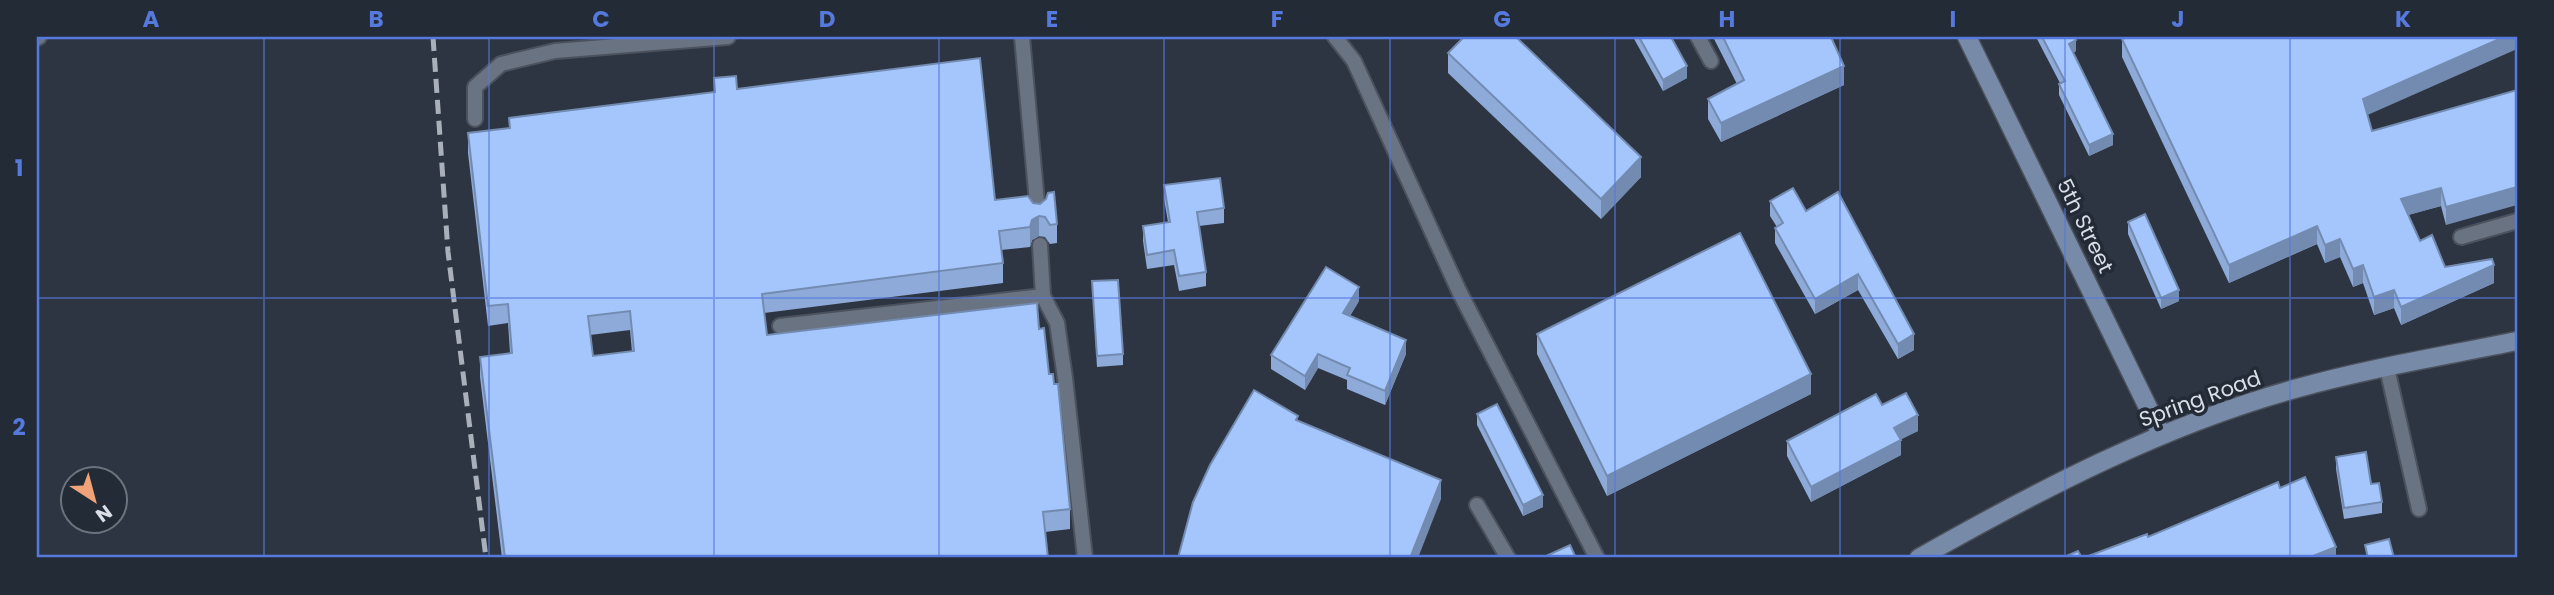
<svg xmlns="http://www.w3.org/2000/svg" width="2554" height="595" font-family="Poppins,sans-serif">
<rect width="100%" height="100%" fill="#2d3542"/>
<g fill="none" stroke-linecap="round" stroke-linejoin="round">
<defs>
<g id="lane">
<polyline points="1022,37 1038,214"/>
<polyline points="1335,37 1354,61 1459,291 1597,558"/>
<polyline points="1698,37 1711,61"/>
<polyline points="37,38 39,37"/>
<polyline points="475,119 475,87 501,64 555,51 728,37"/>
<polyline points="2461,237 2517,221"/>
<polyline points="1040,245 1043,296 1057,323 1065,378 1085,558"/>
<polyline points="780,326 1043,296"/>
<polyline points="2387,368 2419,509"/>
<polyline points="1477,505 1508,558"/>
</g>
<g id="secondary">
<polyline points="1967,37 2161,434"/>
<path d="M 1919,558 C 2039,490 2165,424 2298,388 C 2370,368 2444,356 2517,341"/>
</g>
</defs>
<use href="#lane" stroke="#4c525d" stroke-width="18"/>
<use href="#secondary" stroke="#4c525d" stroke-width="21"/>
<use href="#lane" stroke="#6a7382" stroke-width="14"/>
<use href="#secondary" stroke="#778aa7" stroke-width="18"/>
<polyline stroke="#aab0ba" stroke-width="5" stroke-dasharray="14 7" stroke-linecap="butt" points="433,37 448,252 486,558"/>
</g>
<g fill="#8daad9" fill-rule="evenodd">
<polygon points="1633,37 1671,37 1687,78 1663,91"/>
<polygon points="1713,37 1831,37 1844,85 1721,142 1708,119 1708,99 1737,84"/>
<polygon points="2036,37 2074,37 2076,51 2073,53 2113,145 2089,156 2059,95 2059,84 2060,83"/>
<polygon points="2122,39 2367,115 2372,131 2517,90 2446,225 2441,206 2408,215 2420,241 2445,267 2494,283 2401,325 2394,308 2374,315 2363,283 2353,287 2340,257 2325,263 2317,244 2229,283 2122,57"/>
<polygon points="1448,53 1641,177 1601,219 1448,73"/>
<path d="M 714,78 L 737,89 L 995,200 L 1033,203 L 1057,224 L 1057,243 L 1050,244 L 1045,237 L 1039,236 L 1032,240 L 1030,247 L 1001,250 L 1003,263 L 1003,283 L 764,313 L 767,335 L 1039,329 L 1049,374 L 1070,509 L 1070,529 L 1045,532 L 1048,558 L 502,558 L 480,377 L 480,357 L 510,353 L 508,323 L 488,326 L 468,153 L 468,133 L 509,129 L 509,118 L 714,92 ZM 630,330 L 632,352 L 593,356 L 590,335 Z"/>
<polygon points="1164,185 1224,208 1224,223 1199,226 1206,272 1206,286 1179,291 1174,265 1147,269 1143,241 1143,226 1168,222 1164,199"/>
<polygon points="1838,192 1914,350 1898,359 1858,290 1815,314 1775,243 1775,228 1777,227 1770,216 1770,201 1806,211"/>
<polygon points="2128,222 2179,301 2161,309 2128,234"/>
<polygon points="1092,281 1123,354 1123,365 1097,367"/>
<polygon points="1359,301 1350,316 1406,354 1385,405 1347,389 1347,380 1318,368 1305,390 1271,369 1271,355"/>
<polygon points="1537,334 1811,394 1607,496 1537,354"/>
<polygon points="1882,405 1918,431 1900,439 1901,455 1811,502 1787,456 1787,441"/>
<polygon points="1477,414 1543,507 1523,516 1477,425"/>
<polygon points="2336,457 2371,484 2382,502 2382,513 2344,519 2336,469"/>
</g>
<g fill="#738bb0">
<polygon points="2504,37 2517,37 2517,49 2363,117 2363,99"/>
<polygon points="2076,40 2076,51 2069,55 2069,44"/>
<polygon points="1687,66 1687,78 1663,91 1663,80"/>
<polygon points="1844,66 1844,85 1721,142 1721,123"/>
<polygon points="2113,134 2113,145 2089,156 2089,145"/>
<polygon points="1641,157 1641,177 1601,219 1601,199"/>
<polygon points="2517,187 2517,205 2446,225 2446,207"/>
<polygon points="2441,188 2441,206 2401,217 2401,199"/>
<polygon points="1039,216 1039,236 1032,240 1030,247 1030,227 1032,220"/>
<polygon points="2317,226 2317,244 2229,283 2229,265"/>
<polygon points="2340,239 2340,257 2325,263 2325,245"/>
<polygon points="2363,265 2363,283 2353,287 2353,269"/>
<polygon points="2494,265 2494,283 2401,325 2401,307"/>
<polygon points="1858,274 1858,290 1815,314 1815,299"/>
<polygon points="1359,287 1359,301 1343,327 1343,313"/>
<polygon points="2179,290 2179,301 2161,309 2161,298"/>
<polygon points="2394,290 2394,308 2374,315 2374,297"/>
<polygon points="1914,334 1914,350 1898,359 1898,344"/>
<polygon points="1406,340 1406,354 1385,405 1385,391"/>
<polygon points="1318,354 1318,368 1305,390 1305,376"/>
<polygon points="1811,374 1811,394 1607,496 1607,476"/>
<polygon points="1918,415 1918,431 1894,443 1894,428"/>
<polygon points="1901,440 1901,455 1811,502 1811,487"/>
<polygon points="1441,480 1441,499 1418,558 1410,558"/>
<polygon points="1543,495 1543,507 1523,516 1523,505"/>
<polygon points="2336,547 2336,558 2308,558"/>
</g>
<g fill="#a4c6fc" stroke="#738bb0" stroke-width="2" fill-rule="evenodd">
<polygon points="1464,37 1516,37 1641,157 1601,199 1448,53"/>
<polygon points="1639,37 1671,37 1687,66 1663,80"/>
<polygon points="1723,37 1831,37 1844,66 1721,123 1708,99 1744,80"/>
<polygon points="2042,37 2074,37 2076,40 2069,44 2113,134 2089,145 2059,84 2065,81"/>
<polygon points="2127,37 2504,37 2363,99 2372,131 2517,90 2517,187 2446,207 2441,188 2401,199 2420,241 2432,235 2445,267 2492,259 2494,265 2401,307 2394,290 2374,297 2363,265 2353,269 2340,239 2325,245 2317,226 2229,265 2122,39"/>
<path d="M 980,58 L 995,200 L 1028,196 L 1033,203 L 1040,204 L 1046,199 L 1048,193 L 1054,192 L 1057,224 L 1050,225 L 1045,217 L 1039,216 L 1032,220 L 1030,227 L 999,231 L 1003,263 L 762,294 L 767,335 L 1037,303 L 1039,329 L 1044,328 L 1049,374 L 1053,374 L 1054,384 L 1058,384 L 1070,509 L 1043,512 L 1048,558 L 505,558 L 480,357 L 512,353 L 508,304 L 488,306 L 468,133 L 510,128 L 509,118 L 715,92 L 714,78 L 736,76 L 737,89 ZM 630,311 L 634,351 L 593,356 L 588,316 Z"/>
<polygon points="1220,178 1224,208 1197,212 1206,272 1179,276 1174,250 1147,255 1143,226 1170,222 1164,185"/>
<polygon points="1793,188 1806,211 1838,192 1914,334 1898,344 1858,274 1815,299 1775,228 1783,223 1770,201"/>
<polygon points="2145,214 2179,290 2161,298 2128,222"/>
<polygon points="1740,233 1811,374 1607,476 1537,334"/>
<polygon points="1326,267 1359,287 1343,313 1406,340 1385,391 1347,375 1350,368 1318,354 1305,376 1271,355"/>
<polygon points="1118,280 1123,354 1097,356 1092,281"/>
<polygon points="1254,390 1298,416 1296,420 1441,480 1410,558 1178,558 1193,502 1210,465"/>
<polygon points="1906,393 1918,415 1894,428 1901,440 1811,487 1787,441 1876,394 1882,405"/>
<polygon points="1497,404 1543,495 1523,505 1477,414"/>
<polygon points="2366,452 2371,484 2379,483 2382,502 2344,508 2336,457"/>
<polygon points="2305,477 2336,547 2308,558 2083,558 2147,534 2148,537 2278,482 2280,488"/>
<polygon points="2389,539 2394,558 2368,558 2365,545"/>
<polygon points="1570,545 1576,558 1547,558 1546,556"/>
<polygon points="2078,551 2082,558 2062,558"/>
</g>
<path fill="none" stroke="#5579dc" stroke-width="2" stroke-opacity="0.55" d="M 264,37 L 264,558M 489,37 L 489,558M 714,37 L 714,558M 939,37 L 939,558M 1164,37 L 1164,558M 1390,37 L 1390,558M 1615,37 L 1615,558M 1840,37 L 1840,558M 2065,37 L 2065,558M 2290,37 L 2290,558M 37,298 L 2517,298"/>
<g text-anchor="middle" stroke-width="7" stroke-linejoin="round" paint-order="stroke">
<g font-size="21" fill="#d9dee7" stroke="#232b37">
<text transform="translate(2085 226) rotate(64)" y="7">5th Street</text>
<text transform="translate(2200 399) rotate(-20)" y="7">Spring Road</text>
</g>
</g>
<rect width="2554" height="595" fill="none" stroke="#232b37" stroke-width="77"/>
<g transform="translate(94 500) rotate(144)"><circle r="33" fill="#232b37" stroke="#6c737d" stroke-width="2"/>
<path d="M0-5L12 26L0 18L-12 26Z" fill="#f0a378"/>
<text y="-10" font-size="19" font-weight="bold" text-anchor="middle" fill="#d9dee7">N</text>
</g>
<rect x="38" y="38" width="2478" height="518" fill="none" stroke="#5579dc" stroke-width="2.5"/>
<g font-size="23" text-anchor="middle" font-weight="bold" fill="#5579dc">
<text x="151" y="27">A</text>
<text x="376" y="27">B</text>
<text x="601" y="27">C</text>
<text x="827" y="27">D</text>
<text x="1052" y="27">E</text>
<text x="1277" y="27">F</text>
<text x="1502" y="27">G</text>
<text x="1727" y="27">H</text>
<text x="1953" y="27">I</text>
<text x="2178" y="27">J</text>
<text x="2403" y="27">K</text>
<text x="19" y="176">1</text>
<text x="19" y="435">2</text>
</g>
</svg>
